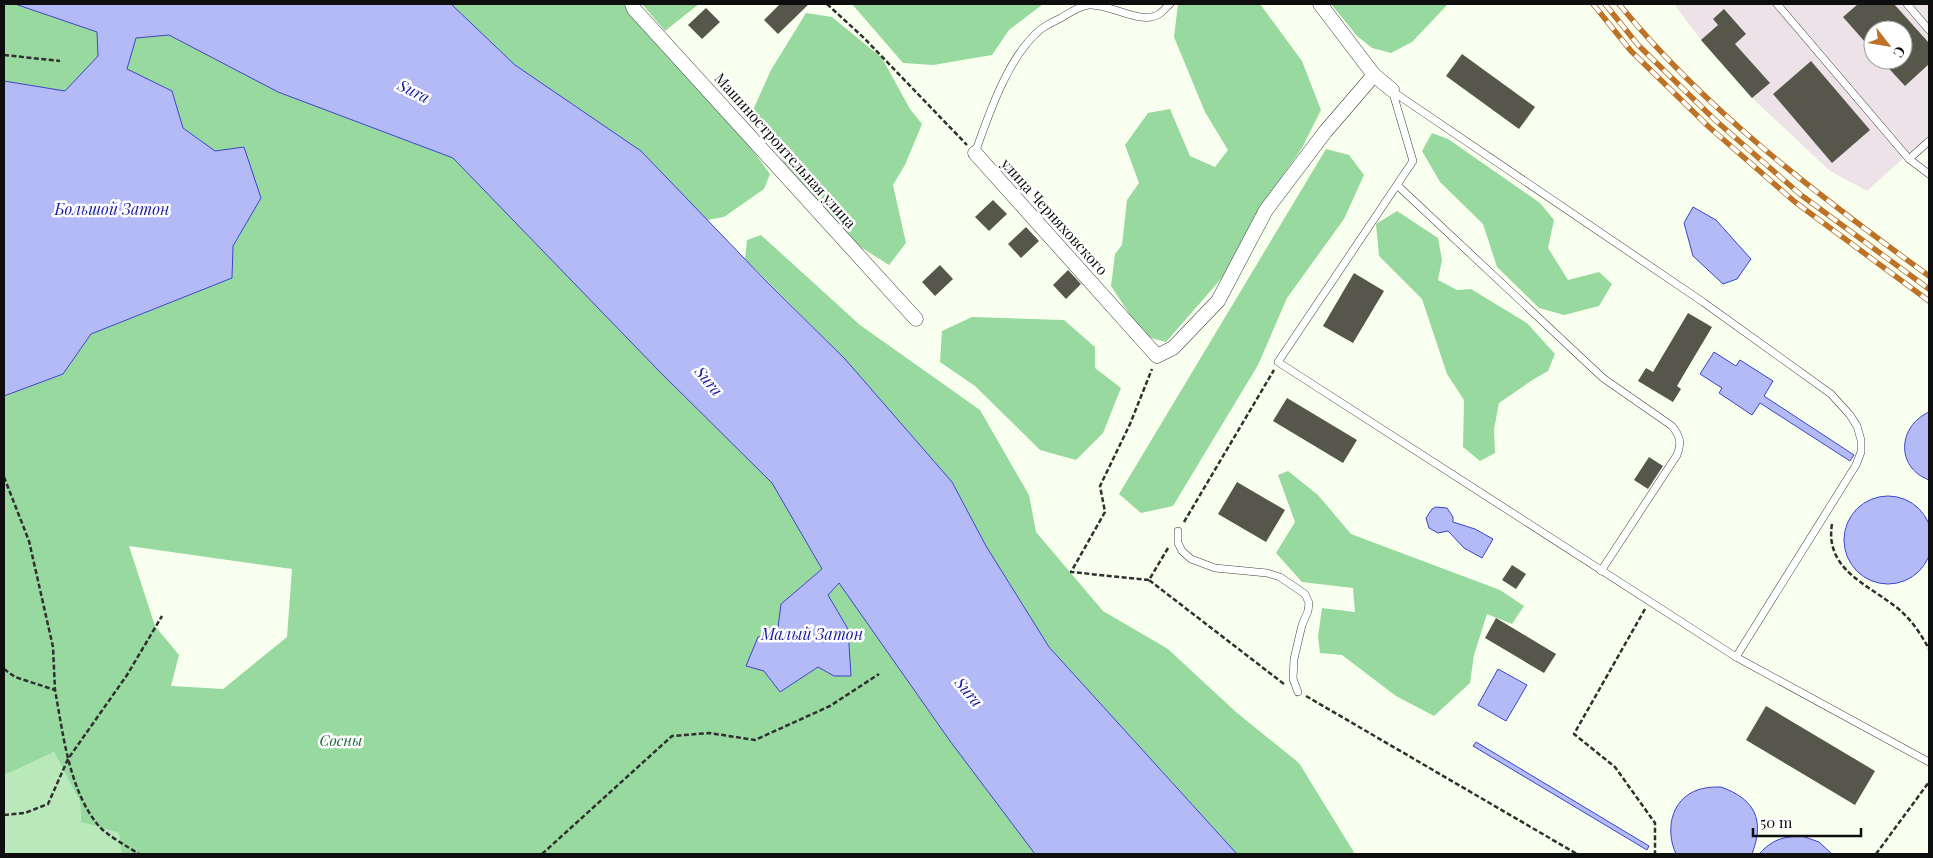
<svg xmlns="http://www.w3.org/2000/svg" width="1933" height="858" font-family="'Playfair Display',serif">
<rect width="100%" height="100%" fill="#f9ffef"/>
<path fill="#ece2e8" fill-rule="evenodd" d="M 1674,4 L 1929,4 L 1929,135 L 1867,191 L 1830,171 L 1752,98 L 1701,40 ZM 1873,30 L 1903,30 L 1903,60 L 1873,60 Z"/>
<polygon fill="#b9e9ba" points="54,752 80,802 81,822 119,833 121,854 4,854 4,774 9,773"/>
<g fill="#98d99f" fill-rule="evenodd">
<polygon points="4,4 15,4 97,32 98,57 65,91 4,81"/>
<polygon points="451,4 626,4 722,108 770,174 764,189 724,217 707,220 641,151 515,65"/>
<polygon points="642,4 699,4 665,31"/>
<polygon points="852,4 1043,4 1009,30 992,55 933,65 903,63"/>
<polygon points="1178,4 1260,4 1302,61 1321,110 1302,148 1263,204 1234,264 1166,342 1144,336 1111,286 1115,254 1122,245 1127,200 1139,183 1125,145 1148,113 1170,109 1190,156 1215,167 1228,150 1205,112 1174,37"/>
<polygon points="1331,4 1448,4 1412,42 1391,53 1372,48 1357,36"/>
<polygon points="806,13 832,17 882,58 910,109 922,124 905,165 893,185 906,243 889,265 859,246 784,163 753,110 771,70"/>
<path d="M 169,35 L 278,92 L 453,158 L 659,371 L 772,483 L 822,569 L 781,604 L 777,636 L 746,666 L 764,671 L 780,692 L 818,667 L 834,676 L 848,629 L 828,595 L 839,583 L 950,741 L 1035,854 L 121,854 L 119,833 L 81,822 L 80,802 L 54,752 L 9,773 L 4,774 L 4,396 L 63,374 L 91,334 L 232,278 L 233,246 L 261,198 L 244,147 L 215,151 L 183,128 L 172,91 L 127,70 L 135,38 ZM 129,546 L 292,569 L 287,637 L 223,689 L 171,686 L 179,655 L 155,626 Z"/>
<polygon points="1432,133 1448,139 1540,203 1554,220 1548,248 1568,280 1599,272 1612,284 1599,306 1564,315 1539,308 1497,267 1483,224 1440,182 1422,151"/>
<polygon points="1326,149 1349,155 1364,175 1344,219 1287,298 1258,365 1173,506 1141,513 1119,494"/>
<polygon points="1397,211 1438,238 1442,260 1438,280 1457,290 1471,289 1527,323 1555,354 1548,371 1534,379 1499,403 1494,429 1495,453 1480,461 1463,447 1464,400 1447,374 1422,299 1379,256 1376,224"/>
<polygon points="761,235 860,325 980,410 1029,495 1036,532 1103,611 1168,649 1236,712 1299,763 1355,854 1237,854 1049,647 986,546 952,482 845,359 745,259 747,240"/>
<polygon points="972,317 1064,320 1095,347 1095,368 1121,388 1103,433 1076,460 1040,450 975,386 940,362 942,331"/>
<polygon points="1288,471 1318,495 1351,534 1500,590 1524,606 1512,624 1487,614 1474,655 1470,683 1434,716 1396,696 1342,655 1320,653 1318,637 1322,608 1355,612 1353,588 1302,582 1276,553 1295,522 1278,475"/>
</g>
<g fill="#b4baf5" stroke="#3c44cc">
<polygon points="15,4 451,4 515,65 641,151 767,282 845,359 952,482 986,546 1049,647 1237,854 1035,854 950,741 839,583 828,595 848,629 851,676 834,676 818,667 780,692 764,671 746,666 758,637 777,635 781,604 822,569 772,483 659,371 453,158 278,92 169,35 136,38 127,69 172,91 183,128 215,151 244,147 261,198 233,246 232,278 91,334 63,374 4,396 4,81 65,91 98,56 97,32"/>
<polygon points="1693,207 1716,220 1751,259 1737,279 1723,284 1693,256 1684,223"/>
<polygon points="1714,352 1736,366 1740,360 1773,381 1764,396 1854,455 1850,461 1760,403 1752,415 1719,393 1722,388 1700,374"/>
<path d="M 1929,412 L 1929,480 C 1895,467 1898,426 1929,412 Z"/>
<circle cx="1888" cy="540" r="44"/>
<polygon points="1436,507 1447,508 1453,517 1453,522 1475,529 1493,539 1482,558 1464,548 1448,531 1438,533 1429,528 1426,518 1432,509"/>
<polygon points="1498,669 1527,685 1506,721 1478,705"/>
<polygon points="1476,742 1649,846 1647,850 1473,746"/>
<path d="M 1721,787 C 1755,799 1765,820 1752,854 L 1676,854 C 1664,828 1672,794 1705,788 C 1710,787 1715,787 1721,787 Z"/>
<path d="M 1802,836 L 1819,842 L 1832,854 L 1759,854 C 1773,839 1782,837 1802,836 Z"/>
</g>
<g fill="#56564a">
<polygon points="780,4 809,4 778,34 764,20"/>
<polygon points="1858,4 1894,4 1929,43 1929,64 1905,86 1881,60 1903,60 1903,30 1873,30 1873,51 1843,17"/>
<polygon points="706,8 720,22 702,39 688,25"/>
<polygon points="1724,9 1746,34 1735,44 1770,83 1752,98 1701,40 1718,25 1713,19"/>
<polygon points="1462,54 1535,107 1519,129 1446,76"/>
<polygon points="1811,61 1870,130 1832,163 1773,94"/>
<polygon points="993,200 1007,214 989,231 975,217"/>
<polygon points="1026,227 1039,241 1021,258 1008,244"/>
<polygon points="940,265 953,279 935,296 922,282"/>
<polygon points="1068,270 1081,284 1066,299 1053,285"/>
<polygon points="1354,273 1384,291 1353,343 1323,326"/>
<polygon points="1688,313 1712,327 1677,386 1681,389 1673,402 1638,381 1646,368 1653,372"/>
<polygon points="1287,398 1357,440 1343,463 1273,421"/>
<polygon points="1649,457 1663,466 1648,489 1634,480"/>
<polygon points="1237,482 1285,510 1266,542 1218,514"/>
<polygon points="1512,565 1526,574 1516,589 1502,580"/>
<polygon points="1496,618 1556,654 1544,673 1485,638"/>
<polygon points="1766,706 1875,771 1855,805 1746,740"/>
</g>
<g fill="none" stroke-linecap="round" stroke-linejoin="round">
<defs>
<g id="lane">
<polyline points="1777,4 1909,159 1929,141"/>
<polyline points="1907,4 1929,30"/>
<polyline points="1392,90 1413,161 1278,362 1736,657 1929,762"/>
<polyline points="1392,91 1703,302 1831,394 1850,415 1857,426 1861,440 1861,452 1856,465 1736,657"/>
<path d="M 975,153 C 989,114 1008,56 1041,29 C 1047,25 1054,21 1061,18 C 1069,13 1079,6 1089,5 C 1110,3 1141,26 1159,14 C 1163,12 1166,7 1170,4"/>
<polyline points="1909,159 1929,174"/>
<path d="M 1397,185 L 1603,378 L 1672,426 C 1680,436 1682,443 1677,455 L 1601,571"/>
<polyline points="1178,531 1178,543 1182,551 1191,559 1215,568 1267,573 1280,577 1305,594 1309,603 1308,611 1302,625 1294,659 1293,679 1298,692"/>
</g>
<g id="street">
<polyline points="632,4 634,9 916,319"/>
<polyline points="1320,4 1374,75 1392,90"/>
<polyline points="975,153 1157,356 1173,348 1218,301 1266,210 1325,132 1374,75"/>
</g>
</defs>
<use href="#lane" stroke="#414141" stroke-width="8"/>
<use href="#street" stroke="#414141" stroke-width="15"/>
<g stroke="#303030" stroke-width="2.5" stroke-dasharray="5 2.5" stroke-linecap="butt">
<polyline points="827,4 864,38 967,145"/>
<polyline points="4,55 60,61"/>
<polyline points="4,477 29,541 53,647 55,690"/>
<polyline points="1184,522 1274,370"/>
<path d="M 1832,524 C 1824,572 1873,586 1902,612 C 1913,622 1922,636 1929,649"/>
<polyline points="1168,548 1149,580 1284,684"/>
<polyline points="1149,580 1071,572 1105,512 1100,486 1130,424 1152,369"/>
<polyline points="1645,609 1574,734 1615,767 1655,823 1655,854"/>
<path d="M 4,669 L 15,677 L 55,690 C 63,733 69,790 98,825 C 105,834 128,847 139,854"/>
<polyline points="1306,696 1577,854"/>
<polyline points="4,815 25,813 48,804 68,759 127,675 162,616"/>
<polyline points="542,854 672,736 709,733 755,740 830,706 879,674"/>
<polyline points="1876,854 1929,782"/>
</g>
<use href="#lane" stroke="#fff" stroke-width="7"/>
<use href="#street" stroke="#fff" stroke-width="14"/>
<defs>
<g id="rail">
<polyline points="1593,4 1631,51 1709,127 1795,202 1929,301"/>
<polyline points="1605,4 1638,45 1715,120 1801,195 1929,289"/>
<path d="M 1619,4 C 1706,111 1818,195 1929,276"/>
</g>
</defs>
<use href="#rail" stroke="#bd7227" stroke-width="5.5"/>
<use href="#rail" stroke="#fff" stroke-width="4" stroke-dasharray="11" stroke-linecap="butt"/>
</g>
<g text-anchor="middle" stroke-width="5" stroke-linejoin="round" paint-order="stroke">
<g font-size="15" fill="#0e0e0e" stroke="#fff">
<text transform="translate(785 151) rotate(48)" y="5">Машиностроительная улица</text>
<text transform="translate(1054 217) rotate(48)" y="5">улица Черняховского</text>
</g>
<g font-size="15" font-style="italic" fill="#1f6537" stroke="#fff">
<text x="341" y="746">Сосны</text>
</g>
<g font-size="16" font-style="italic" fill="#181b9f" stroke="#fff">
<text transform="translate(414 91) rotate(26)" y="6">Sura</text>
<text x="112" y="215">Большой Затон</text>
<text transform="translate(709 381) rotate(50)" y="6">Sura</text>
<text x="812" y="640">Малый Затон</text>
<text transform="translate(969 692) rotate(50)" y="6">Sura</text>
</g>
</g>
<rect width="1933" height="858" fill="none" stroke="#0e0e0e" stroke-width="10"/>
<g transform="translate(1888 45) rotate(121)"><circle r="24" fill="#ffffff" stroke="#9f9f9f"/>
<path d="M0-4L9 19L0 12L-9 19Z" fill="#bd7227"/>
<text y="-8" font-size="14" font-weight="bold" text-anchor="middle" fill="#0e0e0e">С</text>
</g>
<path d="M1753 828v8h108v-8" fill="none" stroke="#0e0e0e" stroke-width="2.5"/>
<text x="1760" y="828" font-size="15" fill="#0e0e0e" stroke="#ffffff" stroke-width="4" paint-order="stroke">50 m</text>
</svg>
